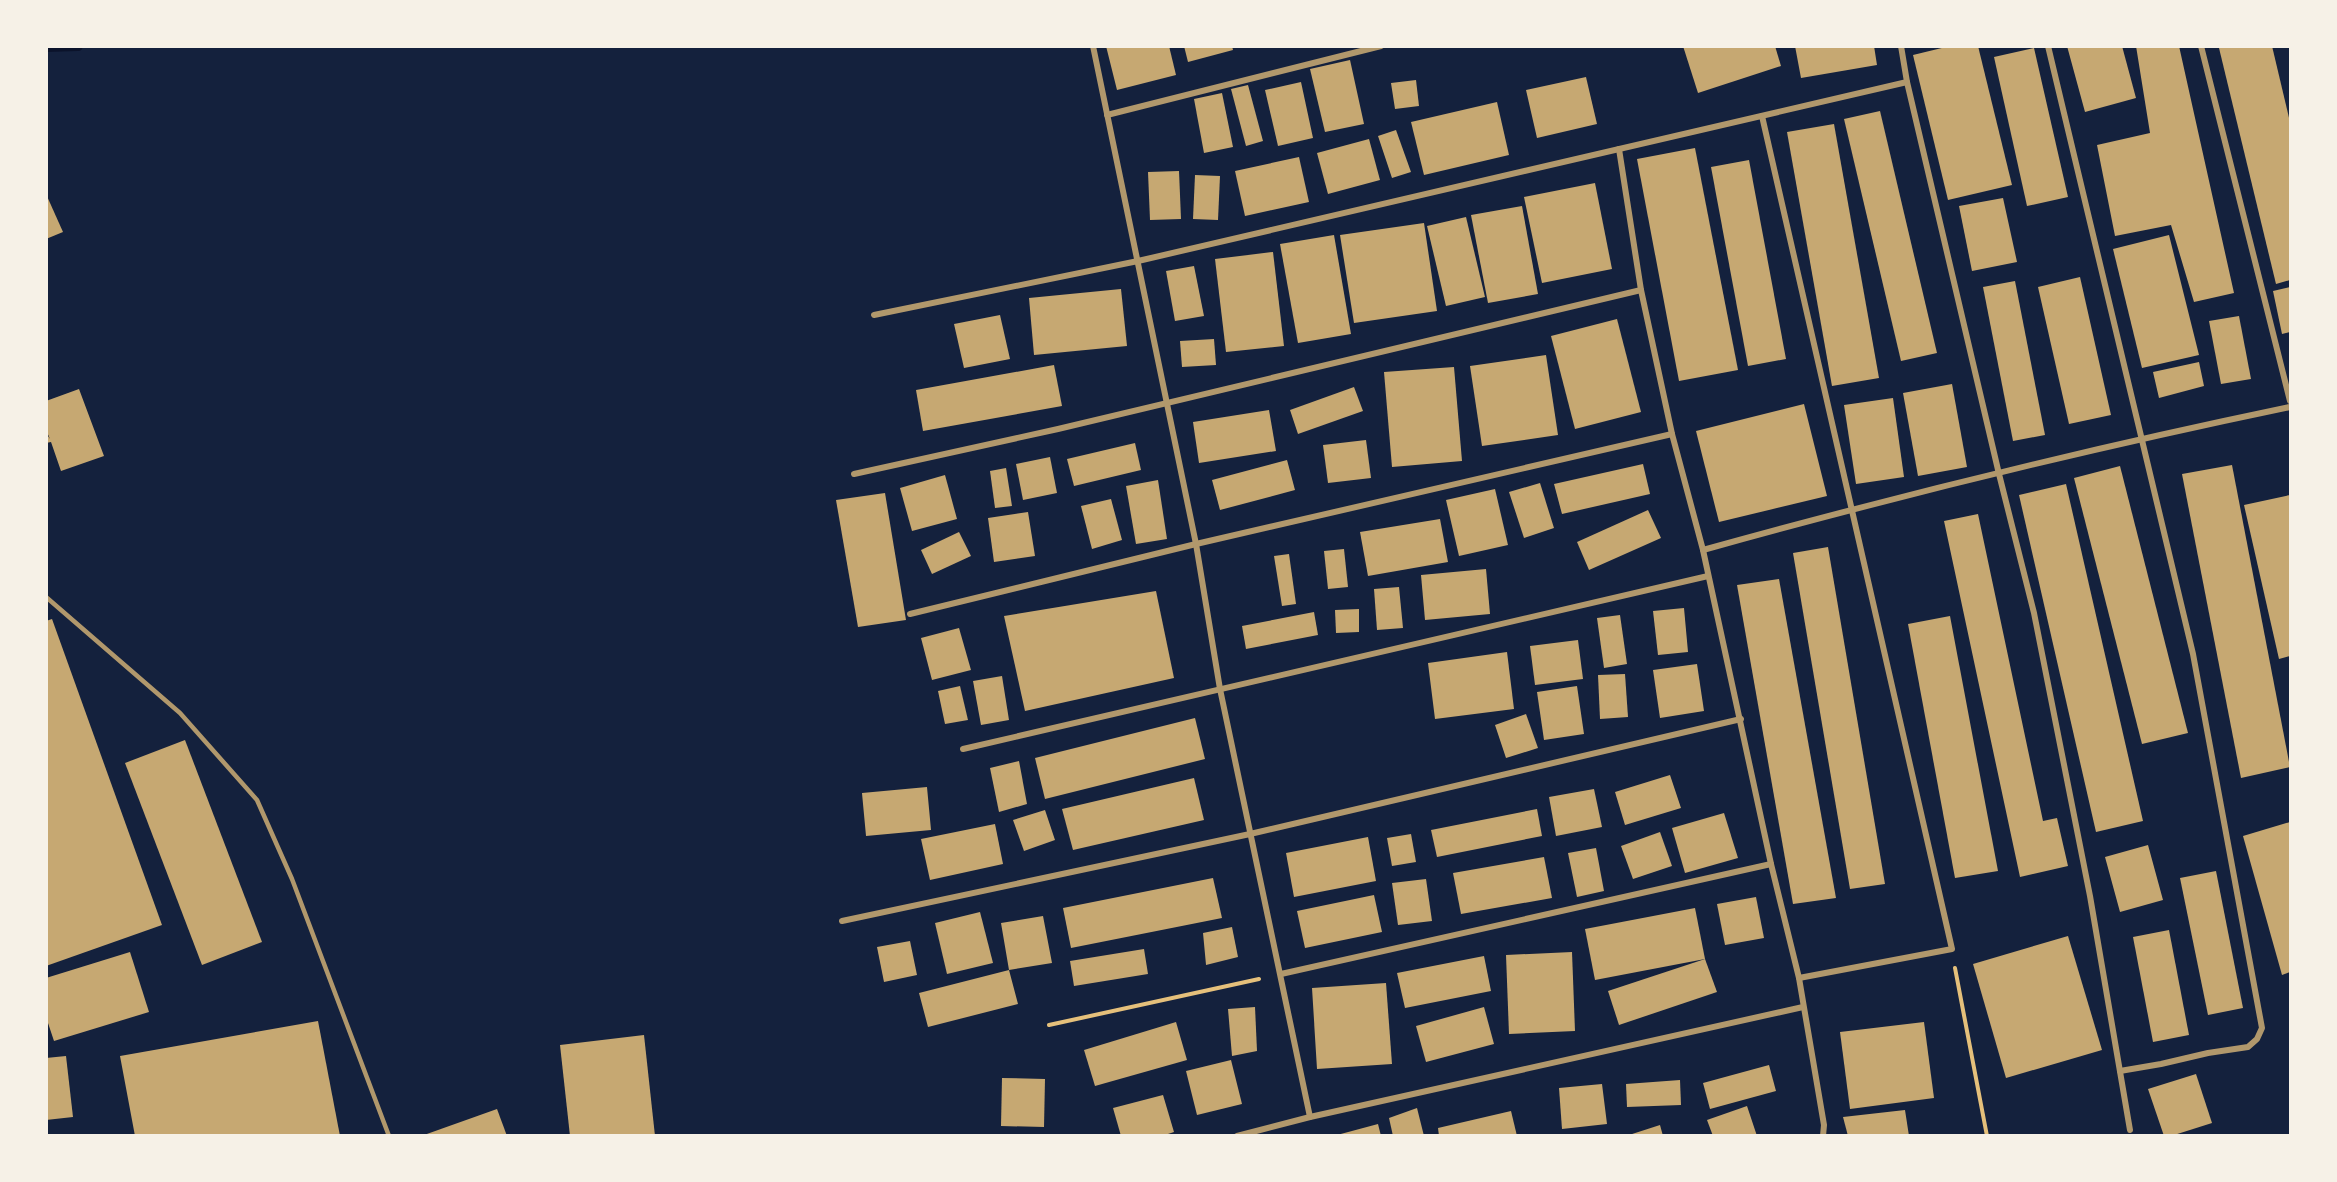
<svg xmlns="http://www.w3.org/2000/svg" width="2337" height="1182" font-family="'Fira Sans Condensed',sans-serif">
<rect width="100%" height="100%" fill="#14213d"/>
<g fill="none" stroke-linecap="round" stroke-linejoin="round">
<polyline stroke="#0b132b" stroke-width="10" points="46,47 78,46"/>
</g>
<g fill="#c6a872">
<polygon points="1106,46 1169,46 1176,75 1117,90"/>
<polygon points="1184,46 1232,46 1233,50 1188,62"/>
<polygon points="1683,46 1775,46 1781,66 1698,93"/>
<polygon points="1795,46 1874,46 1877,65 1801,78"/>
<polygon points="1950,46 1978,46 2012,185 1948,200 1913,55"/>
<polygon points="2067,46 2122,46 2136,98 2085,112"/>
<polygon points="2136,46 2179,46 2234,293 2194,302 2171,225 2115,236 2097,145 2150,133"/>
<polygon points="2225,46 2272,46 2290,122 2290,280 2276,284 2219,48"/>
<polygon points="2034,48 2068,197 2027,206 1994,57"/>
<polygon points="1350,60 1364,124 1325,132 1310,69"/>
<polygon points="1586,77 1597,124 1537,138 1526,90"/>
<polygon points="1416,80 1419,106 1395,109 1391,83"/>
<polygon points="1301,82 1313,138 1278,146 1265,90"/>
<polygon points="1248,85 1263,141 1246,146 1231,89"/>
<polygon points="1222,93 1233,147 1204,153 1194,99"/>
<polygon points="1497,102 1509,155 1424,175 1411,122"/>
<polygon points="1880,111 1937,353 1901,361 1844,119"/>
<polygon points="1834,124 1879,378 1832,386 1787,132"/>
<polygon points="1396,130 1411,172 1392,178 1378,136"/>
<polygon points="1369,139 1380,180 1328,194 1317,153"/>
<polygon points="1695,148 1738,370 1679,381 1637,159"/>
<polygon points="1299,157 1309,202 1245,216 1235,171"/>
<polygon points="1749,160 1786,359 1748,366 1711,167"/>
<polygon points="1179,171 1181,219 1150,220 1148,172"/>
<polygon points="1195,175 1220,176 1218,220 1193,219"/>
<polygon points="1595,183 1612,269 1542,283 1524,197"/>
<polygon points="46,194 63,232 46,239"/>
<polygon points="2003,198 2017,262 1972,271 1959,206"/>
<polygon points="1522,206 1538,294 1488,303 1471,215"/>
<polygon points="1466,217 1485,297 1446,306 1427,226"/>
<polygon points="1424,223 1437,311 1354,323 1340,235"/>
<polygon points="1334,235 1351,334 1298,343 1280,244"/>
<polygon points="2169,235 2199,355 2142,368 2113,249"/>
<polygon points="1273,252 1284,346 1226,352 1215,259"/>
<polygon points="1194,266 1204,316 1175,321 1166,271"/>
<polygon points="2080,277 2111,415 2069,424 2038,287"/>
<polygon points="2015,281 2045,435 2013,441 1983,287"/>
<polygon points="2290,287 2290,332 2282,334 2273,291"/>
<polygon points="1121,289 1127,346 1034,355 1029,298"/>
<polygon points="1000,315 1010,359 964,368 954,324"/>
<polygon points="2239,316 2251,379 2221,384 2209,321"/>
<polygon points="1617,319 1641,412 1575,429 1551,336"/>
<polygon points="1214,339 1216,365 1182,367 1180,341"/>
<polygon points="1546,355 1558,435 1482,446 1470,366"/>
<polygon points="2199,362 2204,386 2159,398 2153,372"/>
<polygon points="1054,365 1062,406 923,431 916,390"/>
<polygon points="1454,367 1462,461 1392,467 1384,372"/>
<polygon points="1952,384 1967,467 1918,476 1903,393"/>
<polygon points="1354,387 1363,411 1298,434 1290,410"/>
<polygon points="79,389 104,456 61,471 51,442 46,443 46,433 50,439 46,430 46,401"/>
<polygon points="1893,398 1904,477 1856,484 1844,405"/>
<polygon points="1804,404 1827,496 1719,522 1696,431"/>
<polygon points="1269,410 1276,451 1199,463 1193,422"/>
<polygon points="1366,440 1371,478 1328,483 1323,445"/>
<polygon points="1135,443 1141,470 1074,486 1067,459"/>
<polygon points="1050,457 1057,493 1023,500 1016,464"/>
<polygon points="1287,460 1295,490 1220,510 1212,480"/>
<polygon points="1643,464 1650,494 1562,514 1554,484"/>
<polygon points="2232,465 2290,767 2241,778 2182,474"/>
<polygon points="2120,466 2188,733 2142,744 2074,478"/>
<polygon points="1006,468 1012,506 995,508 990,471"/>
<polygon points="945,475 957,519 912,531 900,488"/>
<polygon points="1158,480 1167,539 1136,544 1126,486"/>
<polygon points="1540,483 1554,528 1524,538 1509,492"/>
<polygon points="2066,484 2143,821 2096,832 2019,495"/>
<polygon points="1495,489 1508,545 1459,556 1446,500"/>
<polygon points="885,493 906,620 858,627 836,500"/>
<polygon points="2290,495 2290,656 2279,659 2244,505"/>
<polygon points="1111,499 1122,540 1092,549 1081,506"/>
<polygon points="1648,510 1661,538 1589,570 1577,542"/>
<polygon points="1028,512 1035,556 994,562 988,518"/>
<polygon points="1978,514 2043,821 2057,818 2068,866 2020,877 1944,521"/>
<polygon points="1440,519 1448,562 1368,576 1360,532"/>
<polygon points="959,532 971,556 932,574 921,550"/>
<polygon points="1828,547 1885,884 1850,889 1793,553"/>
<polygon points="1344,549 1348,587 1328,589 1324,551"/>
<polygon points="1289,554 1296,604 1282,606 1274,556"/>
<polygon points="1486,569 1490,614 1425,620 1421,575"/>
<polygon points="1779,579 1836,898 1793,904 1737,585"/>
<polygon points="1399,587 1403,628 1377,630 1374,589"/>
<polygon points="1156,591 1174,678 1025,711 1004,616"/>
<polygon points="1684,608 1688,652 1658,655 1653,611"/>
<polygon points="1359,609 1359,632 1336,633 1335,610"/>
<polygon points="1314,612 1318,635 1246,649 1242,626"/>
<polygon points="1620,615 1627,664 1604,668 1597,618"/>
<polygon points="1950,616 1998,871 1955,878 1908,624"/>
<polygon points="52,619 162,925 46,966 46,621"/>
<polygon points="959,628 971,670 932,680 921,638"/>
<polygon points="1578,640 1583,679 1535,685 1530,646"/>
<polygon points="1507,652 1514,709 1435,719 1428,663"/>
<polygon points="1697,664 1704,711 1660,718 1653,670"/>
<polygon points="1625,674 1628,717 1600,719 1598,675"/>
<polygon points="1002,676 1009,720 981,725 973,681"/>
<polygon points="960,686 968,720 945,724 938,691"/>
<polygon points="1577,686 1584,734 1544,740 1537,692"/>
<polygon points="1526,714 1538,748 1506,758 1495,725"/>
<polygon points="1195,718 1205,759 1045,799 1035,758"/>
<polygon points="185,740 262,942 202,965 125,763"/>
<polygon points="1019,761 1027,804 999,812 990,768"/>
<polygon points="1670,775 1681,808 1625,825 1615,792"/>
<polygon points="1194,778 1204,820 1073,850 1062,809"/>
<polygon points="927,787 931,830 866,836 862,793"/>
<polygon points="1594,789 1602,827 1556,836 1549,797"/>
<polygon points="1537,809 1542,836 1437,857 1431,830"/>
<polygon points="1045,810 1055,840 1024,851 1013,820"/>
<polygon points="1724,813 1738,858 1685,873 1672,828"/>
<polygon points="2290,822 2290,972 2282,975 2243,836"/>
<polygon points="995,824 1003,864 930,880 921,839"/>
<polygon points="1660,832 1672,866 1633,879 1621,846"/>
<polygon points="1411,834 1416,862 1392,866 1387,838"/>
<polygon points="1368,837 1376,881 1294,897 1286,853"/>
<polygon points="2148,845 2163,900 2120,912 2105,857"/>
<polygon points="1596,848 1604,891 1577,897 1568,853"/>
<polygon points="1544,857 1552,898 1461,914 1453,873"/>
<polygon points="2216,871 2243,1008 2208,1015 2180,878"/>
<polygon points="1213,878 1222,918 1071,948 1063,908"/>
<polygon points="1426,879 1432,921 1398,925 1392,883"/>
<polygon points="1374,895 1382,932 1305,948 1297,911"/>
<polygon points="1756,897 1764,938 1725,945 1717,904"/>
<polygon points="1695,908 1705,959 1595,980 1585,929"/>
<polygon points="980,912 993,963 947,974 935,923"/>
<polygon points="1043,916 1052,963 1009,970 1018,1004 928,1027 919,993 1009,970 1001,923"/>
<polygon points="1232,927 1238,957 1206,965 1203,933"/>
<polygon points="2169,930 2189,1035 2153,1042 2133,937"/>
<polygon points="2068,936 2102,1050 2006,1078 1973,964"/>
<polygon points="910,941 917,975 884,982 877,947"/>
<polygon points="1144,949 1148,974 1074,986 1070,961"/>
<polygon points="130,952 149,1012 54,1041 46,1017 46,978"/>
<polygon points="1572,952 1575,1031 1509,1034 1506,955"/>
<polygon points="1484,956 1491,991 1405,1008 1397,973"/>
<polygon points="1705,959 1717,992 1619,1025 1608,991"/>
<polygon points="1386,983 1392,1064 1317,1069 1312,988"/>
<polygon points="1255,1007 1257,1051 1232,1056 1228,1009"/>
<polygon points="1484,1007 1494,1044 1426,1062 1416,1026"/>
<polygon points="318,1021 340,1136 135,1136 120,1056"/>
<polygon points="1176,1022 1187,1060 1095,1086 1084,1050"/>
<polygon points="1924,1022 1934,1098 1850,1109 1840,1032"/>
<polygon points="644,1035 655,1136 570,1136 560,1045"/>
<polygon points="66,1056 73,1117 46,1120 46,1058"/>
<polygon points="1231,1060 1242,1104 1197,1115 1186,1071"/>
<polygon points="1769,1065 1776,1091 1710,1109 1703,1083"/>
<polygon points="2196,1074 2212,1123 2171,1136 2164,1136 2148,1089"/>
<polygon points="1002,1078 1045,1079 1044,1127 1001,1126"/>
<polygon points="1680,1080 1681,1105 1627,1107 1626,1084"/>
<polygon points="1602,1084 1607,1124 1562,1129 1559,1088"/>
<polygon points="1163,1095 1174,1132 1162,1136 1121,1136 1113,1108"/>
<polygon points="1747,1106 1757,1136 1713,1136 1707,1120"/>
<polygon points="1417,1108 1424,1136 1393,1136 1389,1118"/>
<polygon points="497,1109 507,1136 424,1136 424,1135"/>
<polygon points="1905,1110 1909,1136 1848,1136 1843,1117"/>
<polygon points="1511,1111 1517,1136 1439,1136 1438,1128"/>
<polygon points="1378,1124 1381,1136 1337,1136 1337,1135"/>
<polygon points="1660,1125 1663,1136 1629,1136 1629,1135"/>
</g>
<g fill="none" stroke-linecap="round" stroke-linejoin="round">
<g stroke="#e5c07b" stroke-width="4">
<polyline points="1955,968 1987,1136"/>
<polyline points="1049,1025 1259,979"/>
</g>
<polyline stroke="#b1986c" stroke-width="4.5" points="46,597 180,713 257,800 292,879 389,1136"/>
<g stroke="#b1986c" stroke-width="6">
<polyline points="1093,46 1196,544 1220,689 1310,1117"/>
<polyline points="2048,46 2193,654 2262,1028 2257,1039 2248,1047 2208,1053 2161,1064 2120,1071"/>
<polyline points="2201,46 2290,401"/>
<polyline points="1907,82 1999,474 2034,613 2090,896 2130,1130"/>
<polyline points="1107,115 1381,46"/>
<polyline points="1762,116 1952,949 1799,978"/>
<polyline points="1619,149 1641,290 1672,434 1703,550 1771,864 1799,978 1824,1125 1823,1136"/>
<polyline points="874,315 1138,261 1907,82 1901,46"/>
<polyline points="854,474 1058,429 1641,290"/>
<path d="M 1703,550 C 1897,496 2093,448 2290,407"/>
<polyline points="910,614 1196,544 1672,434"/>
<polyline points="963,749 1708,576"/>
<polyline points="842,921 1250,834 1741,719"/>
<polyline points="1281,974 1771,864"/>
<polyline points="1237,1136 1310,1117 1803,1007"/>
</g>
</g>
<rect width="2337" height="1182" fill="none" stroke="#f6f1e7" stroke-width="96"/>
</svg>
